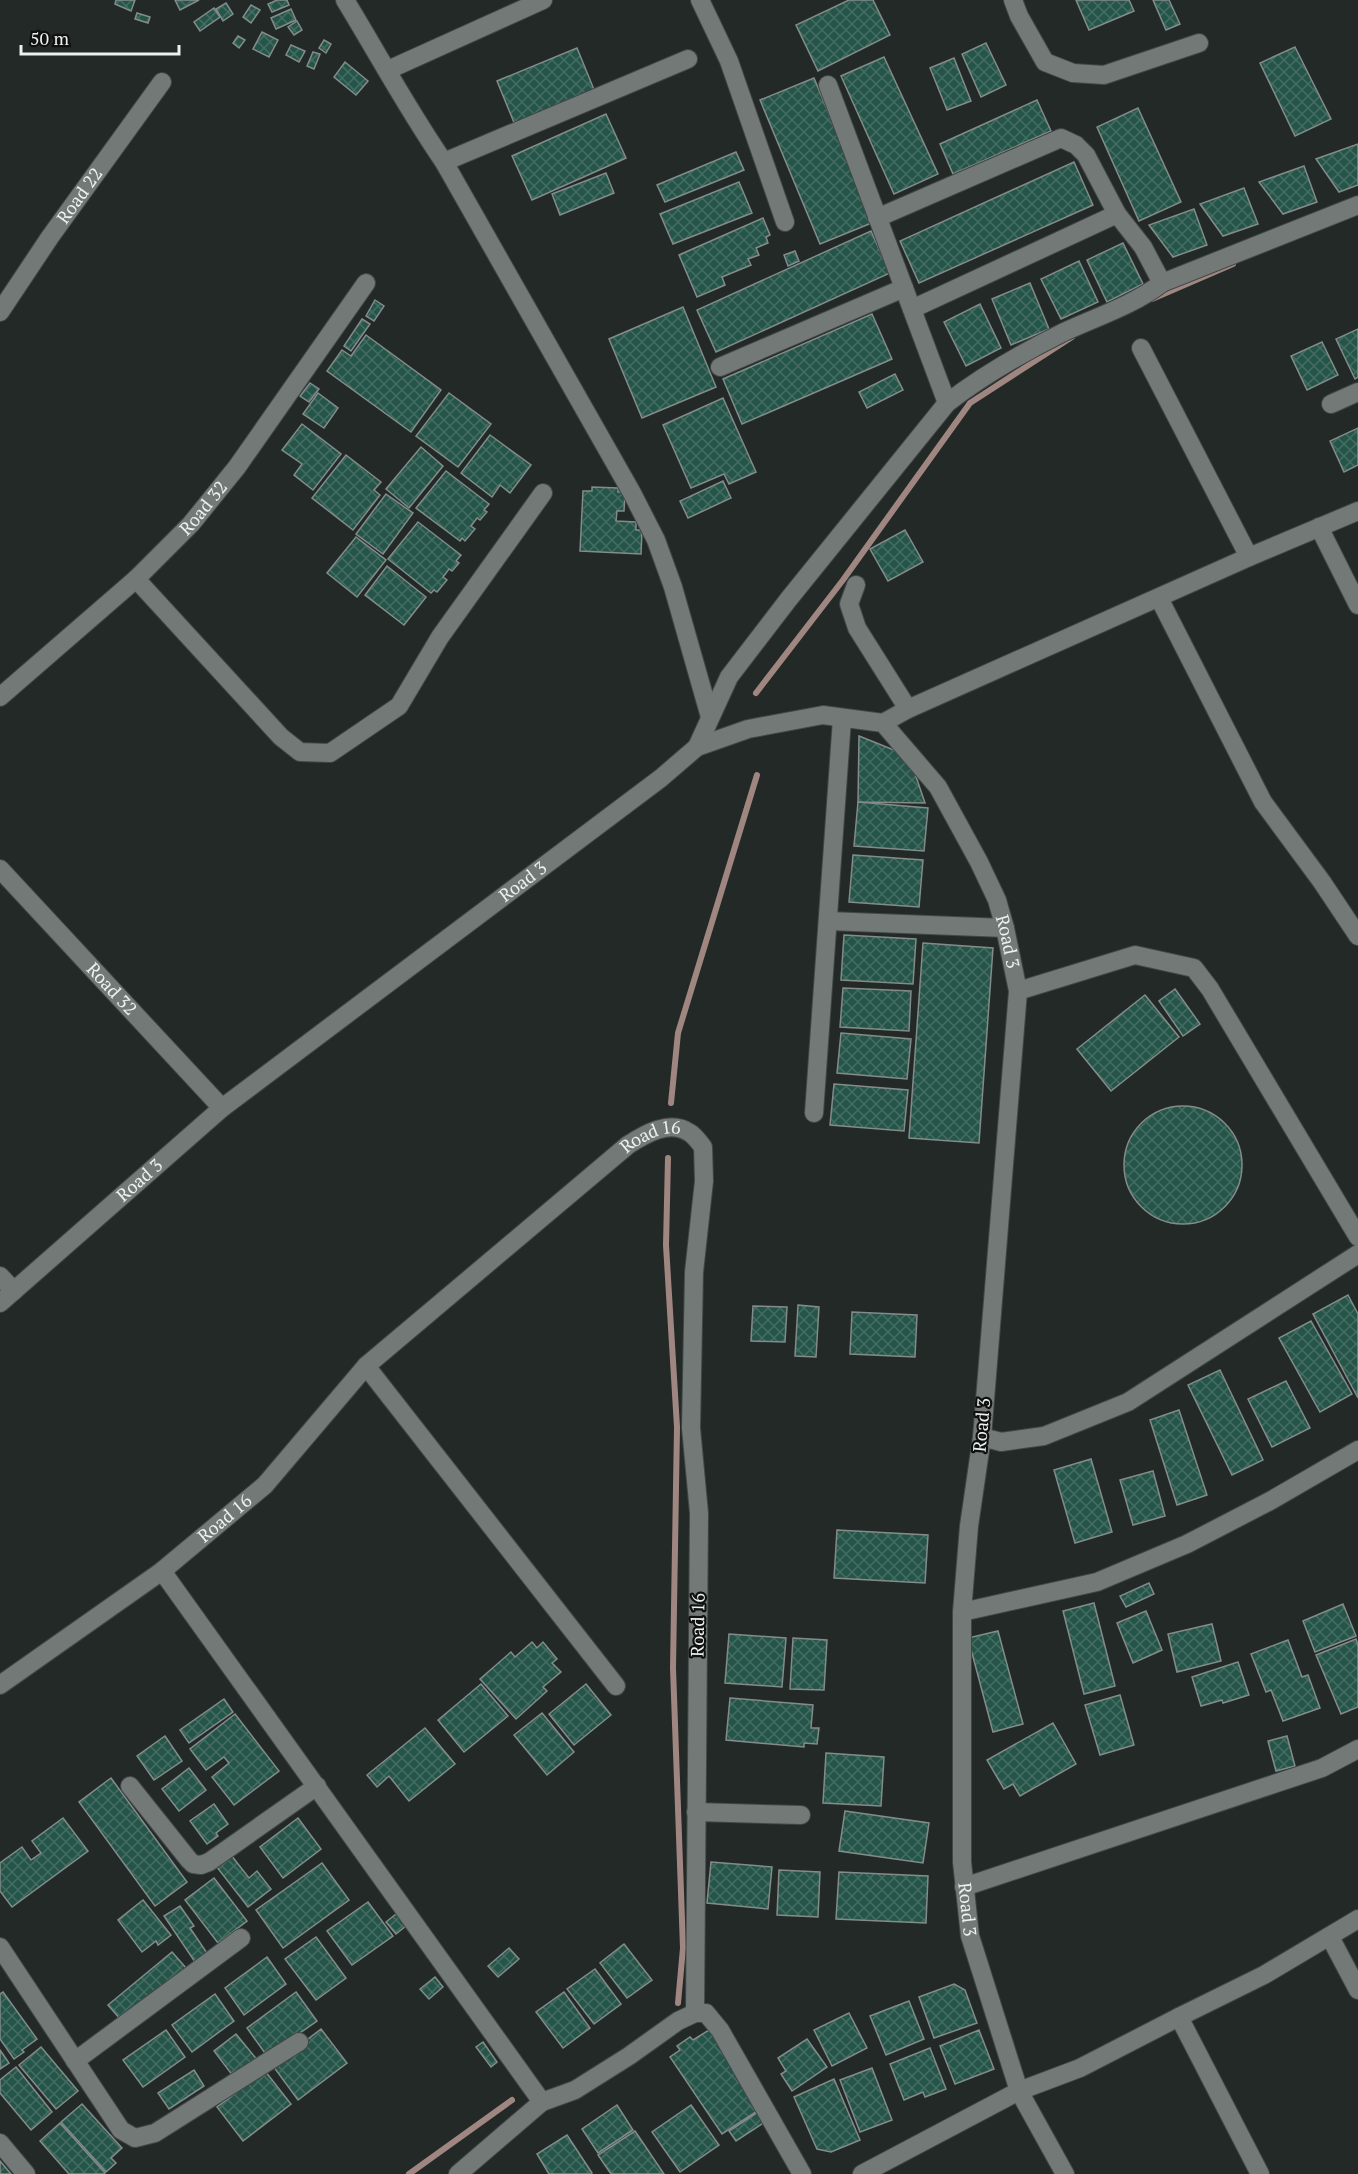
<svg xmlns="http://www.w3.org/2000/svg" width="1358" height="2174" font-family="'PT Serif',serif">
<defs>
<pattern id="building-cross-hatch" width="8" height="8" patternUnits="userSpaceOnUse" patternTransform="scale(1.5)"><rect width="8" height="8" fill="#255449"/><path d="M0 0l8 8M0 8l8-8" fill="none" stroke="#456d64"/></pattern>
</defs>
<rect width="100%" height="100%" fill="#222927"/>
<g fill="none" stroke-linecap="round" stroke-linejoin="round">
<g stroke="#a08681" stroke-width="6">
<polyline points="1152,299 1233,264"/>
<polyline points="756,693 843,580 970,403 1072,337"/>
<polyline points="671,1103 678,1033 757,775"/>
<polyline points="668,1158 666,1245 677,1427 673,1668 683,1948 678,2003"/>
<polyline points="409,2174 512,2100"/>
</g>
</g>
<g fill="url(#building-cross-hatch)" stroke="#848c89" stroke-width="1.5">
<polygon points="116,0 135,0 131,11 115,4"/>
<polygon points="175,0 199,0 180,10"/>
<polygon points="277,0 287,0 289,5 272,12 268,4"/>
<polygon points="849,0 873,0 890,35 818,71 796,25"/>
<polygon points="1076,0 1129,0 1134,11 1089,30"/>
<polygon points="1153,0 1169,0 1180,24 1166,30"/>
<polygon points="226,3 233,14 223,21 216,9"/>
<polygon points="251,5 260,10 251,23 243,17"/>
<polygon points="214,8 220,17 200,31 194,22"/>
<polygon points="291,9 296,20 276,29 271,18"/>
<polygon points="137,13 150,17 148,23 135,19"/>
<polygon points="297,21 302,30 294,35 288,27"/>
<polygon points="262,32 278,40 269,57 253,49"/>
<polygon points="238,36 245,40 239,48 233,43"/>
<polygon points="324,40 331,44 326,53 319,48"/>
<polygon points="986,43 1006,85 981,97 962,54"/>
<polygon points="291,45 305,51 299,62 286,55"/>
<polygon points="1295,47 1331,119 1295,136 1260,63"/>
<polygon points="577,48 595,92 515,125 497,81"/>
<polygon points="313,52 320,54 314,69 307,66"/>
<polygon points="884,57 938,174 894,194 841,76"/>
<polygon points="954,58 971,101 947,110 930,68"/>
<polygon points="345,62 368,81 356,95 334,77"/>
<polygon points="814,78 874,222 820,244 760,100"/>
<polygon points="1037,100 1051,131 953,174 940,144"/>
<polygon points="1138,108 1181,202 1139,221 1097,127"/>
<polygon points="606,114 626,158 532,200 512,156"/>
<polygon points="1358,144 1358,185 1339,192 1316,159"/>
<polygon points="736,152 744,170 665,202 657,185"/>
<polygon points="1074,162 1093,205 919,283 900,241"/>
<polygon points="1304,166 1317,202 1283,214 1259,182"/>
<polygon points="606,173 614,193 560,215 552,194"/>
<polygon points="739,182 752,213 673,244 660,214"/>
<polygon points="1244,188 1258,224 1223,236 1200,204"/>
<polygon points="1194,209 1207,245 1173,257 1149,225"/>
<polygon points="763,218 770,235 766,237 768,243 756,248 759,255 748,259 751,265 722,277 725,285 697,297 679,255"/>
<polygon points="871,231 890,273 716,352 697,310"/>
<polygon points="1123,243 1143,284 1107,302 1087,260"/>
<polygon points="795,251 799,261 788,266 784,255"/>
<polygon points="1079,261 1098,302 1061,319 1041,279"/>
<polygon points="1030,283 1049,329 1011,345 992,299"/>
<polygon points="375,300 384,306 374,321 366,316"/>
<polygon points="980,304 1001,348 966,366 944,322"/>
<polygon points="683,307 716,387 642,418 609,339"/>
<polygon points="872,314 892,359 742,424 723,379"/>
<polygon points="362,319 370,324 351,351 344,346"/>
<polygon points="1358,329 1358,377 1355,379 1336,339"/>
<polygon points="366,335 441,390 411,432 327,371 342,350 351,356"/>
<polygon points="1322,342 1338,375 1307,390 1291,356"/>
<polygon points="895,374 903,390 867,408 859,392"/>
<polygon points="310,383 319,389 309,402 300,396"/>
<polygon points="318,393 338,408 324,428 303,414"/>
<polygon points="449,393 491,424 458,467 416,436"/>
<polygon points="723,398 756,472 729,484 724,474 691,488 663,425"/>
<polygon points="302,424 341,454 313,490 294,475 302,464 282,450"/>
<polygon points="1358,428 1358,465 1344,472 1330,441"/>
<polygon points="490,435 531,465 510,493 500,485 492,497 461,473"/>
<polygon points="421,447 443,466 409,508 386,489"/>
<polygon points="346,455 381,482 374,490 380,495 353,530 312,498"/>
<polygon points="446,471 489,504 484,510 487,512 480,520 477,518 471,526 475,529 465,541 462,538 460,541 416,508"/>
<polygon points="723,481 731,498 688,518 680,501"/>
<polygon points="592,487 618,488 618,492 625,492 624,511 617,511 616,521 636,522 636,530 642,530 641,554 580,551 583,491 592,491"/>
<polygon points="386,494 413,513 383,554 356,534"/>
<polygon points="418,522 461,555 456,561 459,563 452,571 449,569 443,577 447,580 437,592 434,590 431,593 388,559"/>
<polygon points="905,530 923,562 888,581 870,549"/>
<polygon points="356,537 386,560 357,597 327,573"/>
<polygon points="387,566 426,597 404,625 365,595"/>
<polygon points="859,736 909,756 925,803 858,802"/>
<polygon points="858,802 928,808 924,851 854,846"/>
<polygon points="853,855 923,860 919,907 849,902"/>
<polygon points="844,935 916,939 913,984 841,980"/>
<polygon points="923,943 993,948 979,1143 909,1138"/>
<polygon points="843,988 911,991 909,1031 840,1027"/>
<polygon points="1175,989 1200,1024 1183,1036 1159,1001"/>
<polygon points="1145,995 1179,1037 1111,1091 1077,1049"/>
<polygon points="841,1033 911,1039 907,1079 837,1073"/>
<polygon points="834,1084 908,1090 904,1131 830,1125"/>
<circle cx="1183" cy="1165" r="59"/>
<polygon points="1348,1295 1358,1314 1358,1398 1313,1314"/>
<polygon points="798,1305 819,1307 816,1357 795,1356"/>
<polygon points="753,1306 787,1307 785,1342 751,1341"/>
<polygon points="852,1312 917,1315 915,1357 850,1354"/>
<polygon points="1311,1321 1352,1394 1320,1412 1279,1338"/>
<polygon points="1220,1370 1263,1460 1232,1475 1188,1385"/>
<polygon points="1286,1381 1310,1428 1272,1447 1248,1399"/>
<polygon points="1179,1410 1207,1495 1177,1505 1150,1420"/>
<polygon points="1091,1459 1112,1532 1075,1543 1054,1470"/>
<polygon points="1153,1471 1165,1516 1133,1525 1120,1480"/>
<polygon points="837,1530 928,1535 925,1583 834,1578"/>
<polygon points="1149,1583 1154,1594 1126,1607 1120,1596"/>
<polygon points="1094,1603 1115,1686 1084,1694 1063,1611"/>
<polygon points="1343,1604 1356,1636 1315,1652 1303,1621"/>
<polygon points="1146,1611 1162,1650 1133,1663 1117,1623"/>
<polygon points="1212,1624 1221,1661 1177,1672 1168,1634"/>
<polygon points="998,1631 1023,1724 993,1732 968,1638"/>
<polygon points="729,1634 786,1638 782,1687 725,1683"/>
<polygon points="793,1638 827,1640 824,1690 790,1689"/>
<polygon points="1356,1639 1358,1645 1358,1707 1341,1714 1316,1655"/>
<polygon points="1288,1640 1302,1677 1308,1675 1320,1708 1283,1721 1271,1690 1266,1692 1251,1654"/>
<polygon points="532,1642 537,1648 543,1642 557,1659 552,1663 561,1672 543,1687 547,1691 516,1719 480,1679 511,1652 515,1657"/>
<polygon points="1238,1662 1249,1695 1223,1703 1222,1700 1201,1706 1192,1677"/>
<polygon points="481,1684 508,1716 464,1752 438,1720"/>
<polygon points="586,1684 611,1715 574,1745 549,1714"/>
<polygon points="1120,1695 1134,1745 1100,1755 1085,1705"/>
<polygon points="730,1698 813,1705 811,1728 819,1728 817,1744 804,1743 804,1747 726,1740"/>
<polygon points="224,1699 233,1712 189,1743 180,1730"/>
<polygon points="542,1713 574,1752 547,1775 514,1735"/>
<polygon points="235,1714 279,1771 234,1805 212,1777 229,1763 224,1757 206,1770 190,1749"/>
<polygon points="1053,1723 1076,1764 1020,1796 1013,1784 1004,1789 987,1760"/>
<polygon points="425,1728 455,1764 409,1801 389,1776 377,1787 367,1775"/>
<polygon points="165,1736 182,1761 154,1780 137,1756"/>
<polygon points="1287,1736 1295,1766 1276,1771 1268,1741"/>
<polygon points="826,1753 884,1757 881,1806 823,1803"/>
<polygon points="189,1768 206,1790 179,1811 162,1789"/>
<polygon points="111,1778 187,1882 155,1906 79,1802"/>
<polygon points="214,1804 228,1824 216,1833 218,1836 207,1844 190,1821"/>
<polygon points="845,1811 929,1823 923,1863 839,1851"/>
<polygon points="63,1818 88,1851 12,1907 0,1891 0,1863 22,1847 31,1860 41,1853 32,1841"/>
<polygon points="298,1818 321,1849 283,1878 260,1847"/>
<polygon points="231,1855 249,1878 257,1871 271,1889 248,1907 216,1866"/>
<polygon points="711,1862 772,1867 768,1909 707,1903"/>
<polygon points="322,1863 349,1900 283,1948 256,1910"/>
<polygon points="779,1870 820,1872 818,1917 777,1915"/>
<polygon points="839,1872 928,1876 926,1923 836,1919"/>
<polygon points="214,1878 247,1921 218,1943 185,1900"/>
<polygon points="143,1900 171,1935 158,1945 156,1941 142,1952 118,1920"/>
<polygon points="368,1902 393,1936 352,1965 327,1931"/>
<polygon points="180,1906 194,1926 190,1928 207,1953 195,1962 164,1916"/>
<polygon points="396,1914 406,1926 396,1934 386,1922"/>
<polygon points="316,1937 346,1978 316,2000 285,1959"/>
<polygon points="624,1944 652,1980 627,1998 600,1963"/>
<polygon points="509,1948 519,1959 498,1977 488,1966"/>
<polygon points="172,1952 186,1968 121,2020 108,2005"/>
<polygon points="267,1957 286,1984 244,2015 225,1988"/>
<polygon points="595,1969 621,2004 594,2024 567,1989"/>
<polygon points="435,1977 443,1987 429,1999 420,1989"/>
<polygon points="954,1984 965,1990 977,2023 934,2038 919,1997"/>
<polygon points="3,1992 37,2039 22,2050 24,2052 14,2059 0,2039 0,1994"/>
<polygon points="296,1992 317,2021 267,2056 247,2028"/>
<polygon points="564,1992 590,2028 563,2048 536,2012"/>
<polygon points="215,1994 234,2021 192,2052 172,2025"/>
<polygon points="909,2001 924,2039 886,2055 870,2016"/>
<polygon points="849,2013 867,2048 832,2066 814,2030"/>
<polygon points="321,2029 347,2063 298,2100 273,2066"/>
<polygon points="166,2030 185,2057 143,2087 123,2060"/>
<polygon points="709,2030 762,2108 722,2134 670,2057 680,2050 677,2046 690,2037 693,2040"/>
<polygon points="979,2030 994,2069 955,2084 940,2046"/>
<polygon points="236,2034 259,2062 236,2080 214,2051"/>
<polygon points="807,2039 827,2067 792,2091 781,2074 786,2071 778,2058"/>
<polygon points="483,2042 497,2062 491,2067 476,2047"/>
<polygon points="41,2047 78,2091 56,2109 19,2065"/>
<polygon points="930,2048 946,2089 925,2097 923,2092 904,2100 890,2064"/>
<polygon points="0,2050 9,2063 0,2069"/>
<polygon points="16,2067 52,2112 31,2130 0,2093 0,2080"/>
<polygon points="872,2068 892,2120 860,2132 840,2080"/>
<polygon points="194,2070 204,2086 169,2109 158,2093"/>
<polygon points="265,2071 291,2104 243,2141 217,2107"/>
<polygon points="834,2079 860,2140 831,2152 817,2149 794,2097"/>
<polygon points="82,2104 122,2148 111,2158 116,2163 106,2172 61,2122"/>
<polygon points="617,2105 633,2130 598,2153 582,2129"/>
<polygon points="691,2105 719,2145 680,2172 652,2132"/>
<polygon points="761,2110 768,2120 736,2141 729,2131"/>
<polygon points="60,2123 105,2173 104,2174 69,2174 40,2141"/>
<polygon points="635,2131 664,2174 611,2174 598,2155"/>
<polygon points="567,2135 592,2173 591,2174 549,2174 537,2154"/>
<polygon points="0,2161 11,2174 0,2174"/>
</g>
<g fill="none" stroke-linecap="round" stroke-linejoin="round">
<defs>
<g id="minor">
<path d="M 345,0 C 378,54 408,110 444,162 L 632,493 L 656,540 L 673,587 L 710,717"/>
<polyline points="700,0 729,61 785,222"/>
<polyline points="1013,0 1019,16 1045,62 1073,73 1104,75 1199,43"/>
<polyline points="388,70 543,0"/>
<polyline points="828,85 947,403"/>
<polyline points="444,162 688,59"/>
<polyline points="1162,283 1358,205"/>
<polyline points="912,309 1117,214"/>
<path id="s1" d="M 0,312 L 50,237 L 162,82"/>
<polyline points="1141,348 1249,557"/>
<polyline points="720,367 904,288"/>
<polyline points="1331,404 1358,392"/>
<polyline points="1319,527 1358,605"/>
<polyline points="136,579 281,737 300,752 330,753 399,706 440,637 543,493"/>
<polyline points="856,585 849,604 857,628 908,709"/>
<polyline points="1159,598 1263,802 1322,882 1358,936"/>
<path id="s2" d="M 0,697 L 136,579 L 191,524 L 237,467 L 366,283"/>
<polyline points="883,723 908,709 1249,557 1358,511"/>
<path d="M 697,747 L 729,677 L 788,600 L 947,403 C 982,376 1022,353 1062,333 C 1096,317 1132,306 1162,283 L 1143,247 L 1117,214 L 1086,155 L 1076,145 L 1061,138 L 877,218"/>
<path id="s3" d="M 0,869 L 222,1108"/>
<polyline points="828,921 1005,928"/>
<polyline points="1018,991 1135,955 1194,968 1210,989 1358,1237"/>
<polyline points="814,1113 842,719"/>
<polyline points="0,1276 14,1291"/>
<path id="s4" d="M 0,1303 L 222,1108 L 661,778 L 697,747 L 748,729 L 823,715 L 883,723 L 938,787 L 979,862 L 997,900 L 1005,928 L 1018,991 L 982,1437 L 969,1526 L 962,1612 L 962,1862 L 970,1936 L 1019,2091 L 862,2174"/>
<polyline points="366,1366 616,1686"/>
<polyline points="982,1437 1001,1442 1044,1436 1128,1402 1358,1254"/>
<polyline points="162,1571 542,2102 575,2090 629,2056 678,2021 695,2013 706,2013 720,2030 802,2174"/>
<polyline points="962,1612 1097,1582 1187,1544 1270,1501 1358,1450"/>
<path id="s5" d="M 0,1685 L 162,1571 L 265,1485 L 366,1366 L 628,1145 C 645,1134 670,1119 690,1133 C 695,1136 699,1142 703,1147 L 704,1181 L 694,1272 L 691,1428 L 699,1513 L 695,2013"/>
<polyline points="130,1786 189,1860 193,1864 201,1865 209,1862 317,1786"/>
<polyline points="696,1812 801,1815"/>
<polyline points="964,1887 1322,1768 1358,1749"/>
<polyline points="1330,1937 1358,1990"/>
<polyline points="0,1947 121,2130 135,2138 155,2133 299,2042"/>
<polyline points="1179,2017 1260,2174"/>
<polyline points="75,2061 241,1938"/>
<polyline points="0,2143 26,2174"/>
<polyline points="458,2174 542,2102"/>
<polyline points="1065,2174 1019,2091 1080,2068 1179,2017 1264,1975 1358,1919"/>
</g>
</defs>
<use href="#minor" stroke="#424746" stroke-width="20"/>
<use href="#minor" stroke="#727977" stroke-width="18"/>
</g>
<g text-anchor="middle" stroke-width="4.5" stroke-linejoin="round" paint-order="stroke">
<g font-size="18" fill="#ecf0ef" stroke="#0e1110">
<text dy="6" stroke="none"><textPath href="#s1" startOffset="141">Road 22</textPath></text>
<text dy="6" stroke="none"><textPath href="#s2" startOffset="278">Road 32</textPath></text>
<text dy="6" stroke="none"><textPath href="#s4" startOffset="672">Road 3</textPath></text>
<text dy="6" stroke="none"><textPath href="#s4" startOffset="1338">Road 3</textPath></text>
<text dy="6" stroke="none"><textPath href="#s3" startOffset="164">Road 32</textPath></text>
<text dy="6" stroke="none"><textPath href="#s5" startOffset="856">Road 16</textPath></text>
<text dy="6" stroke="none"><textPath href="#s4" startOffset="186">Road 3</textPath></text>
<text transform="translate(982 1425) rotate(-85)" y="6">Road 3</text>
<text dy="6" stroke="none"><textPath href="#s5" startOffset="280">Road 16</textPath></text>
<text transform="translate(698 1625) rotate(-89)" y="6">Road 16</text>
<text dy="6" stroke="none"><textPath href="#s4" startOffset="2310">Road 3</textPath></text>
</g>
</g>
<path d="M21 45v9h158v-9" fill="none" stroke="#ecf0ef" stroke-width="3"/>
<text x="30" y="45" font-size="18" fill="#ecf0ef" stroke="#0e1110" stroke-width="4.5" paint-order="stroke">50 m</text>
</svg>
